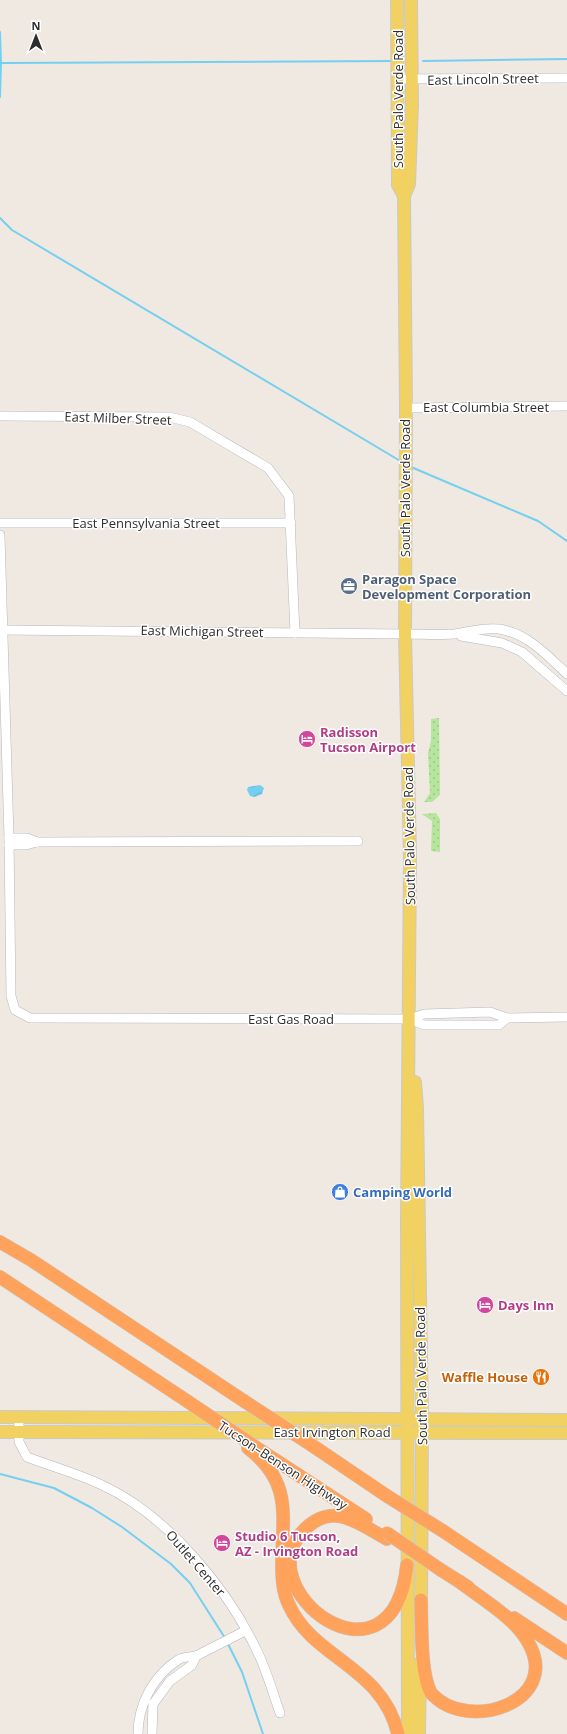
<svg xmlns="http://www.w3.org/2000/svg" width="567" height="1734" font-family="'Open Sans',sans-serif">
<defs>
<pattern id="green-dots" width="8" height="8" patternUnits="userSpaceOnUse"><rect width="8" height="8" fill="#b6e59e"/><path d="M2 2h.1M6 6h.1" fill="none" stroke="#9dc588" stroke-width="1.8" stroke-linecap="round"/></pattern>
<pattern id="water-waves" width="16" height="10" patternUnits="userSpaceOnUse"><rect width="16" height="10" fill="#75cff0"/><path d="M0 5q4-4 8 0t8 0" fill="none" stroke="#66b2ce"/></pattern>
</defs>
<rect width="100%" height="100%" fill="#efe9e1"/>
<g fill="url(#green-dots)">
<polygon points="439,718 440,795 432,802 424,802 430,793 428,753 431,741 431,719"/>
<polygon points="436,813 440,819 440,852 431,851 432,821 422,814"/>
</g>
<polygon fill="url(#water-waves)" points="260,785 264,788 262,794 255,797 250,796 247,790 248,787"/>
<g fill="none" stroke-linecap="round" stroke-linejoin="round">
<g stroke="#75cff0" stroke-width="2">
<polyline points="0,32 1,63 391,61"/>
<polyline points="423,61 567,59"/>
<polyline points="0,97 1,63"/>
<polyline points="0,218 12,230 402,462"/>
<polyline points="411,467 538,521 567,541"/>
<polyline points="0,1474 54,1488 92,1508 122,1527 171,1564 190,1583 225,1638"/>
<polyline points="227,1642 242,1672 263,1734"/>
</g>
<defs>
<g id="minor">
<polyline points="398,79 567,78"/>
<polyline points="406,408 567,406"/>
<polyline points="0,416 169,417 190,422 268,468 289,496 295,633"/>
<polyline points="0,523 291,523"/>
<polyline points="0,535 9,838 11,996 15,1010 30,1018 410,1019 424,1014 490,1012 507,1018 567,1017"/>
<path d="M 0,630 L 405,634 C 421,634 438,635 454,634 C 469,632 483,627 499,629 C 527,633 548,656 567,674"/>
<polyline points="461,636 502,643 522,652 567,691"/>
<polyline points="9,838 27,838 37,842"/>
<polyline points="9,845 26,845 37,842 358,841"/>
<polyline points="410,1019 424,1025 499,1025 507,1018"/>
<path d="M 19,1417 L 19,1442 L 27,1457 C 53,1467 80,1474 104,1486 C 168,1516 229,1590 258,1653 C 267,1672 273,1693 280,1713"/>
<polyline points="196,1656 245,1631"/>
<path d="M 138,1734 C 138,1705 153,1676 178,1660 C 182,1657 190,1657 196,1656 L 192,1665 L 170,1681 L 153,1704 L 152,1734"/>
</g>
<g id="major">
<polyline points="397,0 398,185 404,196"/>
<polyline points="415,1082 417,1108 422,1419 421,1609"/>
<polyline points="0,1417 567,1420"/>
<polyline points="0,1432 567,1433"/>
<polyline points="408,1734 407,1217 410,857 405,634 406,408 404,196 409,184 412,105 411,0"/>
<polyline points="419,1734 420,1663"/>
</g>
<g id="highway">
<polyline points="0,1242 31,1260 244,1401"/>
<polyline points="0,1277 187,1401"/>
<path d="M 248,1448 C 291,1481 283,1512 282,1560 C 282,1576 282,1591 289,1605 C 313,1659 382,1666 398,1734"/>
<polyline points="316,1448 387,1496"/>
<polyline points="260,1450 366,1519"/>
<polyline points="443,1531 567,1614"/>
<path d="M 387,1539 C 359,1524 334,1501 305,1529 C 243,1588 392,1701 407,1565"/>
<polyline points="441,1570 468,1587"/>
<path d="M 421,1600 C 422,1625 420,1673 431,1693 C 467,1734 563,1702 528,1642 C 514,1617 483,1600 460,1582"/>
<polyline points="514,1618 567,1653"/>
</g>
</defs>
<use href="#minor" stroke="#b4b7c1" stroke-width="10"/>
<use href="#major" stroke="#c9c9c9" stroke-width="14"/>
<use href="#highway" stroke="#c9c9c9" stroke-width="14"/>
<use href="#minor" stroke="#fff" stroke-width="9"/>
<use href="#major" stroke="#f2d163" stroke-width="12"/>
<use href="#highway" stroke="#ffa35c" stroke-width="13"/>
<defs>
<g id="highway-bridge">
<polyline points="187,1401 257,1448"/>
<polyline points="244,1401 316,1448"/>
<polyline points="387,1496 443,1531"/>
<polyline points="387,1533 441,1570"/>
</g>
</defs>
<use href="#highway-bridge" stroke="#c9c9c9" stroke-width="14" stroke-linecap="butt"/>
<use href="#highway-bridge" stroke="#ffa35c" stroke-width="13"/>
</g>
<defs>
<symbol id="office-disc" viewBox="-11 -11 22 22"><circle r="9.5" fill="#5c6f8a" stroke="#fff"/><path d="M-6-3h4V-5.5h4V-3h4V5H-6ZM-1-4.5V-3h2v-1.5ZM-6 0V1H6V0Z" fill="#fff"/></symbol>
<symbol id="hotel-disc" viewBox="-11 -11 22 22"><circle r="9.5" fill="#d1479c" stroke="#fff"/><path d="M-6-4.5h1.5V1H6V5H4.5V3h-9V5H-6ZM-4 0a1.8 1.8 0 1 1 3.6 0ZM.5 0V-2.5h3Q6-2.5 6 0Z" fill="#fff"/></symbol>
<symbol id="shop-disc" viewBox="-11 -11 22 22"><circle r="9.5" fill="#3f7fe0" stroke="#fff"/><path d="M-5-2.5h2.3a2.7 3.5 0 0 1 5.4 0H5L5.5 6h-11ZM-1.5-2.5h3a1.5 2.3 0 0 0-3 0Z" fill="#fff"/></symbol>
<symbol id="restaurant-disc" viewBox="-11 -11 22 22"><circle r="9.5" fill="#e8710a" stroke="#fff"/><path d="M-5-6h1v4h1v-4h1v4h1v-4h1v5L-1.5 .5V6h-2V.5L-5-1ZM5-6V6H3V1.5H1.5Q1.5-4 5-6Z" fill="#fff"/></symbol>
</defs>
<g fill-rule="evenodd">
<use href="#office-disc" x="339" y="576" width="20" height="20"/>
<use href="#hotel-disc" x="297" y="729" width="20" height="20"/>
<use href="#shop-disc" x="330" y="1182" width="20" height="20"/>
<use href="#hotel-disc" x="475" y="1295" width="20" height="20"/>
<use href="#restaurant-disc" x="531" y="1367" width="20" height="20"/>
<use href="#hotel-disc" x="212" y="1533" width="20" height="20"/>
</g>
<g text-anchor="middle" stroke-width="3" stroke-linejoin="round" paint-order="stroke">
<g font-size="13" fill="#2e2e2e" stroke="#fff">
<text transform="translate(483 79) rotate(-1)" y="5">East Lincoln Street</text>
<text transform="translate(398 99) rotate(-90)" y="5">South Palo Verde Road</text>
<text x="486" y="412">East Columbia Street</text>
<text transform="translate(118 418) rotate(2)" y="5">East Milber Street</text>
<text transform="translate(405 488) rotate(-90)" y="5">South Palo Verde Road</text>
<text x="146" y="528">East Pennsylvania Street</text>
<text transform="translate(202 631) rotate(1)" y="5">East Michigan Street</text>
<text transform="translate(409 836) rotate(-91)" y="5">South Palo Verde Road</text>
<text x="291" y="1024">East Gas Road</text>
<text transform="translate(421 1376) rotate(-91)" y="5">South Palo Verde Road</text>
<text x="332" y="1437">East Irvington Road</text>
<text transform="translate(283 1465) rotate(33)" y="5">Tucson–Benson Highway</text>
<text transform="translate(196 1563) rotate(49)" y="5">Outlet Center</text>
</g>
<g font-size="13" font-weight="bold" fill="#4e5e75" stroke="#fff" text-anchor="start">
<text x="362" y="584">Paragon Space<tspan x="362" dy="15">Development Corporation</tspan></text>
</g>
<g font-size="13" font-weight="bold" fill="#b23c85" stroke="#fff" text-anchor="start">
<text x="320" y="737">Radisson<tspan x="320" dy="15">Tucson Airport</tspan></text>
<text x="498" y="1310">Days Inn</text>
<text x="235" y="1541">Studio 6 Tucson,<tspan x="235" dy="15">AZ - Irvington Road</tspan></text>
</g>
<g font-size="13" font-weight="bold" fill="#366cbe" stroke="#fff" text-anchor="start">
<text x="353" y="1197">Camping World</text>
</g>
<g font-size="13" font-weight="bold" fill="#c56008" stroke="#fff" text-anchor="end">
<text x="528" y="1382">Waffle House</text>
</g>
</g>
<g transform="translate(36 36)" stroke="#ffffff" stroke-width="3" paint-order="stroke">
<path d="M0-3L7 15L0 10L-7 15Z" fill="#2e2e2e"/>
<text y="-6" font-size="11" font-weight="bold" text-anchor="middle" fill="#2e2e2e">N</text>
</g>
</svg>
